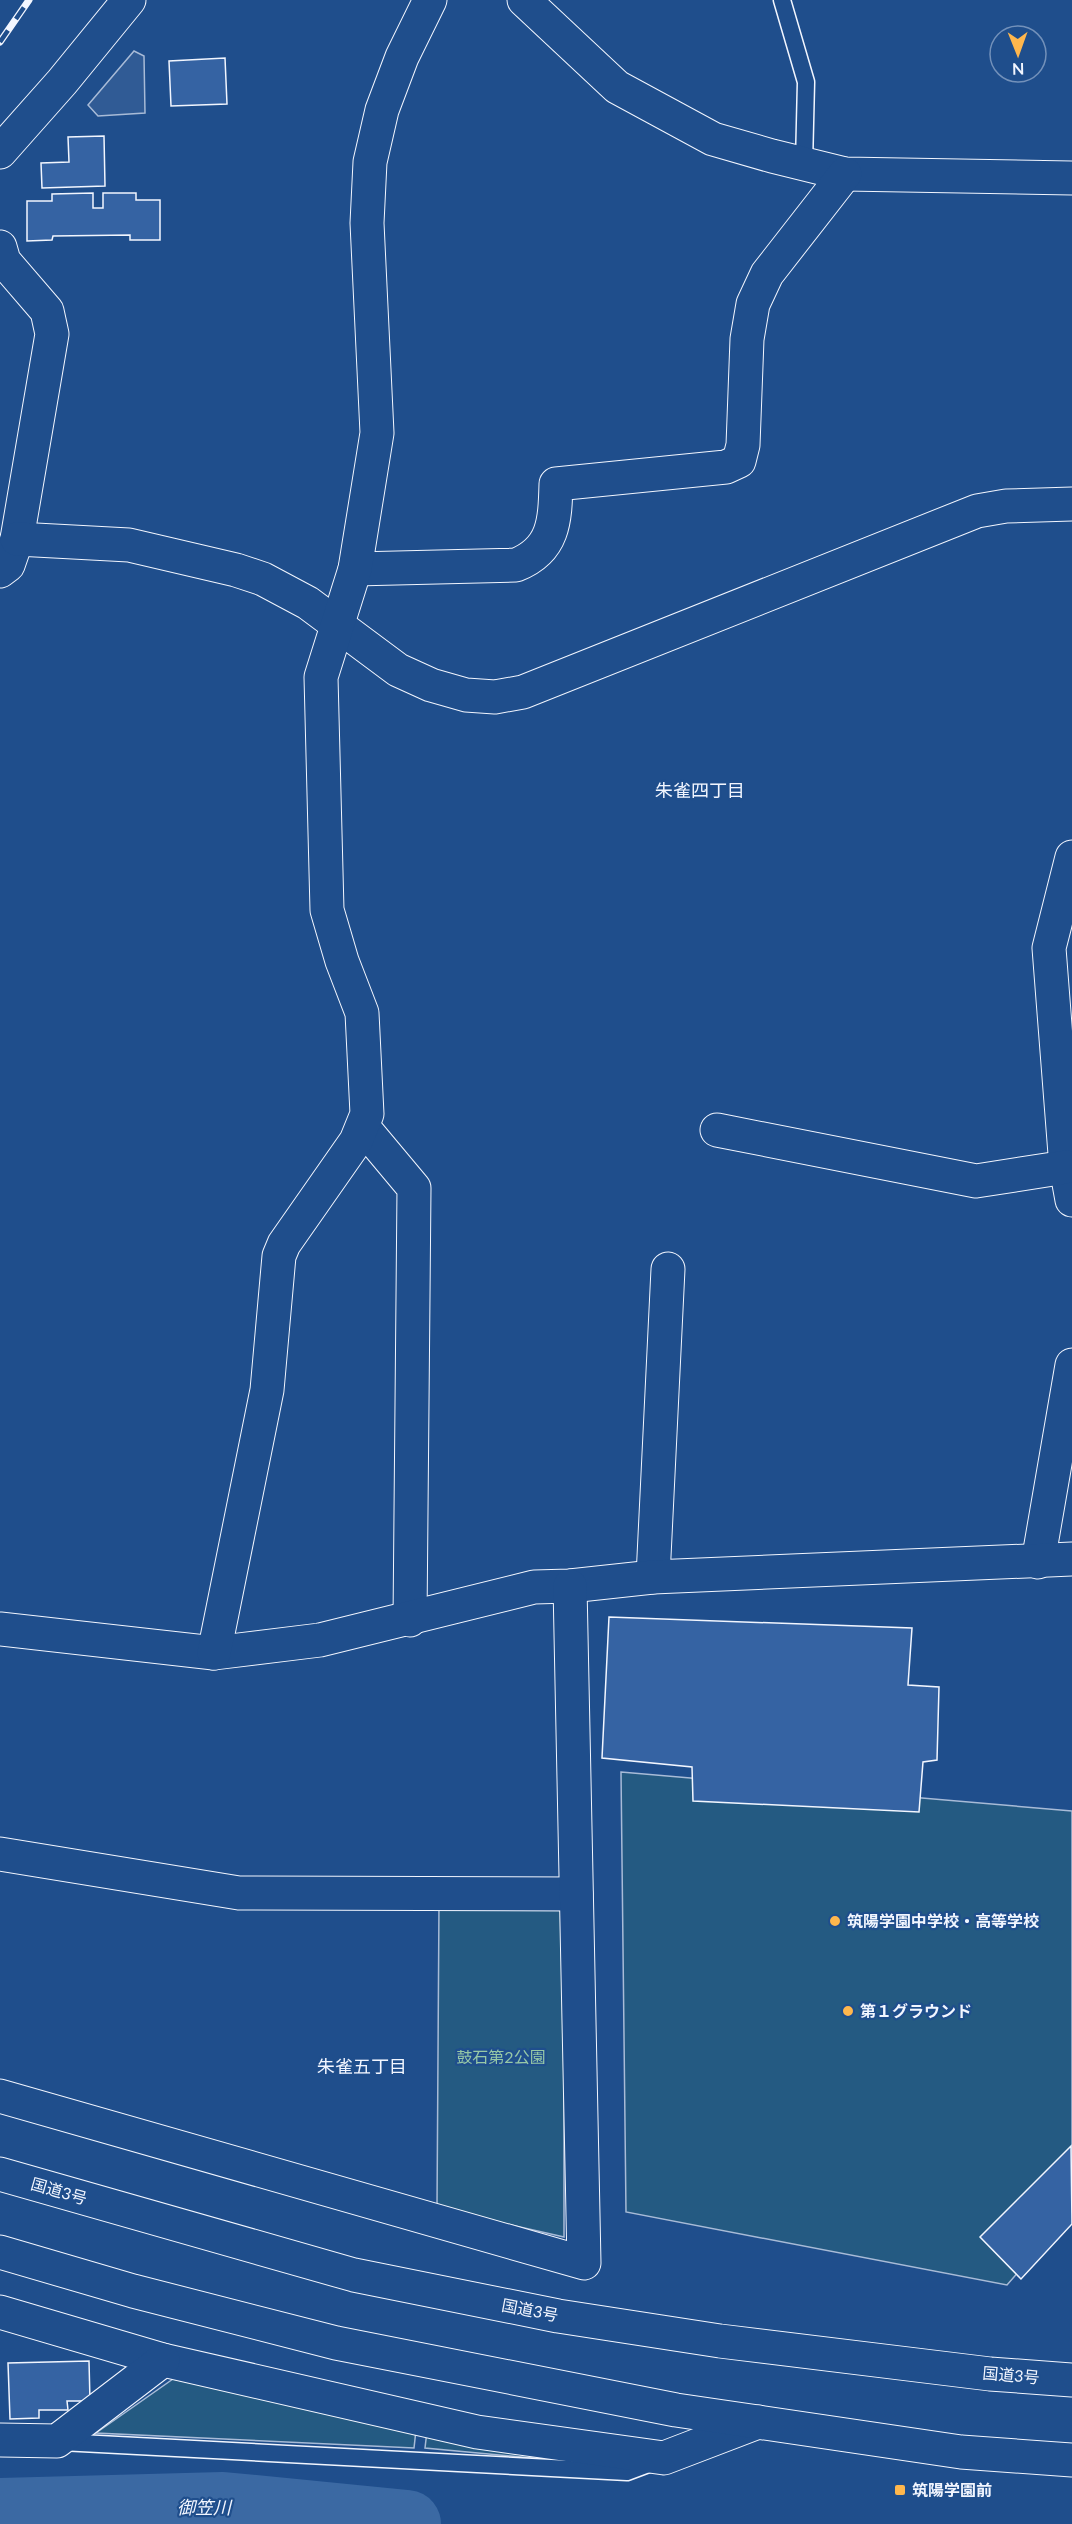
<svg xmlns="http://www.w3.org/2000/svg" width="1072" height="2524" font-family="Lato,'Noto Sans JP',sans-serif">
<rect width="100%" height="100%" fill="#1f4e8c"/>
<g fill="#245a82" stroke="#a8bbd7" stroke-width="1.5">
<polygon points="621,1772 1072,1811 1072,2211 1007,2285 626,2212"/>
<polygon points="439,1903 564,1906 564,2237 437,2208"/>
<polygon points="173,2379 416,2430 414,2448 96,2433"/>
<polygon points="427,2431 608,2465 425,2448"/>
</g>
<polygon fill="#305b95" stroke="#a8bbd7" stroke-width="1.5" points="134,51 144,56 145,113 98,116 88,105"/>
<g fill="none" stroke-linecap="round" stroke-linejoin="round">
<polyline stroke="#3b69a3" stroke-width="68" points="0,2512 223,2506 407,2524"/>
</g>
<g fill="#3563a3" stroke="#f2f6ff" stroke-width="1.5">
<polygon points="225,58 227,104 171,106 169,61"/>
<polygon points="104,136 105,186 42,188 41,163 69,162 68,137"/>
<polygon points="93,193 93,208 103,208 103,193 136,193 136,200 160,200 160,240 130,240 130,235 53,236 52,240 27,241 27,201 52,201 52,194"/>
<polygon points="609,1617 912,1628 908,1685 939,1687 937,1760 923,1762 919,1812 693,1801 692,1767 602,1758"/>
<polygon points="1071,2146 1072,2224 1021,2279 980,2237"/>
<polygon points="89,2361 90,2401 67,2401 68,2410 39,2410 39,2418 10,2419 8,2363"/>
</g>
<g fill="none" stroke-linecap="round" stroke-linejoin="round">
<defs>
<g id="lane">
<polyline points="782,0 806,82 804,164"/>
<polyline points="61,2442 627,2472 651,2463"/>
</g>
<g id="street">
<polyline points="524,0 617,87 713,139 772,156 845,174 1072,178"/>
<polyline points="0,247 4,261 47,311 52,334 17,539 8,565 0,571"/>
<polyline points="17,539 129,545 236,570 263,579 308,603 398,670 431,685 466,695 495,697 523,692 977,511 1006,506 1072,504"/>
<path d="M 355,569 L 516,565 C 554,550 555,521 556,484 L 726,467 L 739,461 L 743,445 L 747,339 L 753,304 L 767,274 L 845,174"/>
<polyline points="1072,857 1049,948 1066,1167 1072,1200"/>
<polyline points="363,1127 414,1188 410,1620"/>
<polyline points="717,1130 976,1181 1066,1167"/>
<polyline points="1038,1562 1072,1365"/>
<polyline points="653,1577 668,1269"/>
<polyline points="0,1629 214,1653 320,1640 534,1587 570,1586 653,1577 1072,1559"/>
<polyline points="214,1653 267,1390 279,1256 284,1244 356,1141 367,1114 362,1013 342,961 327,910 321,677 355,569 377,433 367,223 370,162 382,110 402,57 430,0"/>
<polyline points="0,1854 239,1893 576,1894"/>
<polyline points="0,2096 584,2263 570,1586"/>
<polyline points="0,2312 163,2360 477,2432 664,2458 758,2422"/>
<polyline points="0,2440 57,2441 163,2360"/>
</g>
<polyline id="secondary" points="0,152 62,82 129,0"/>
<g id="highway">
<polyline points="0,2174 354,2275 558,2316 720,2341 990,2374 1072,2380"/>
<polyline points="0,2252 133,2291 336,2343 676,2410 961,2452 1072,2460"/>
</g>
</defs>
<use href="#lane" stroke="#f2f6ff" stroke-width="19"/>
<use href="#street" stroke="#f2f6ff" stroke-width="35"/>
<use href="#secondary" stroke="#f2f6ff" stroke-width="35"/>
<use href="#highway" stroke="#f2f6ff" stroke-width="35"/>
<use href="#lane" stroke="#1f4e8c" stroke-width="16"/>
<use href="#street" stroke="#1f4e8c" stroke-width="33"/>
<use href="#secondary" stroke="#1f4e8c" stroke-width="33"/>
<use href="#highway" stroke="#1f4e8c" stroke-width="33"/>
<defs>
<polyline id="rail" points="0,42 29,0"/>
</defs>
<use href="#rail" stroke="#f2f6ff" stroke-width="7"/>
<use href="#rail" stroke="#1f4e8c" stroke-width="4.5" stroke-dasharray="14" stroke-linecap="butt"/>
</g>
<g fill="#ffb74d" stroke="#1f4e8c" stroke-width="2">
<circle cx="835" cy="1921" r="6"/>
<circle cx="848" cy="2011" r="6"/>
<rect x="894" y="2484" width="12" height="12" rx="3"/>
</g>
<g text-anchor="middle" stroke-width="4.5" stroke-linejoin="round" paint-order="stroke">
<g font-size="16" font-weight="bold" fill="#f2f6ff" stroke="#1f4e8c" text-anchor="start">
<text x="847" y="1927">筑陽学園中学校・高等学校</text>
<text x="860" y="2017">第１グラウンド</text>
<text x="912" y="2496">筑陽学園前</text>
</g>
<g font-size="16" fill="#97c8a6" stroke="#1f4e8c">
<text x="501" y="2063">鼓石第2公園</text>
</g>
<g font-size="16" fill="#f2f6ff" stroke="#1f4e8c">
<text transform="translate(59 2191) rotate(16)" y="6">国道3号</text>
<text transform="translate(530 2310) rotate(11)" y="6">国道3号</text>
<text transform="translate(1011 2375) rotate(5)" y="6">国道3号</text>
</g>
<g font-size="18" fill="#f2f6ff" stroke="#1f4e8c">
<text x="700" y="797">朱雀四丁目</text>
<text x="362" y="2073">朱雀五丁目</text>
</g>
<g font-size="18" font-style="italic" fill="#f2f6ff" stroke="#1f4e8c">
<text x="204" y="2514">御笠川</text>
</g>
</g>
<g transform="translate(1018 54) rotate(179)"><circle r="28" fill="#1f4e8c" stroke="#7391ba" stroke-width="1.5"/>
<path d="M0-4.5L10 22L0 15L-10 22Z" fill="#ffb74d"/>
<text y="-9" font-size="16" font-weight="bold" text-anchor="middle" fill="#f2f6ff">N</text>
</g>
</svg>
